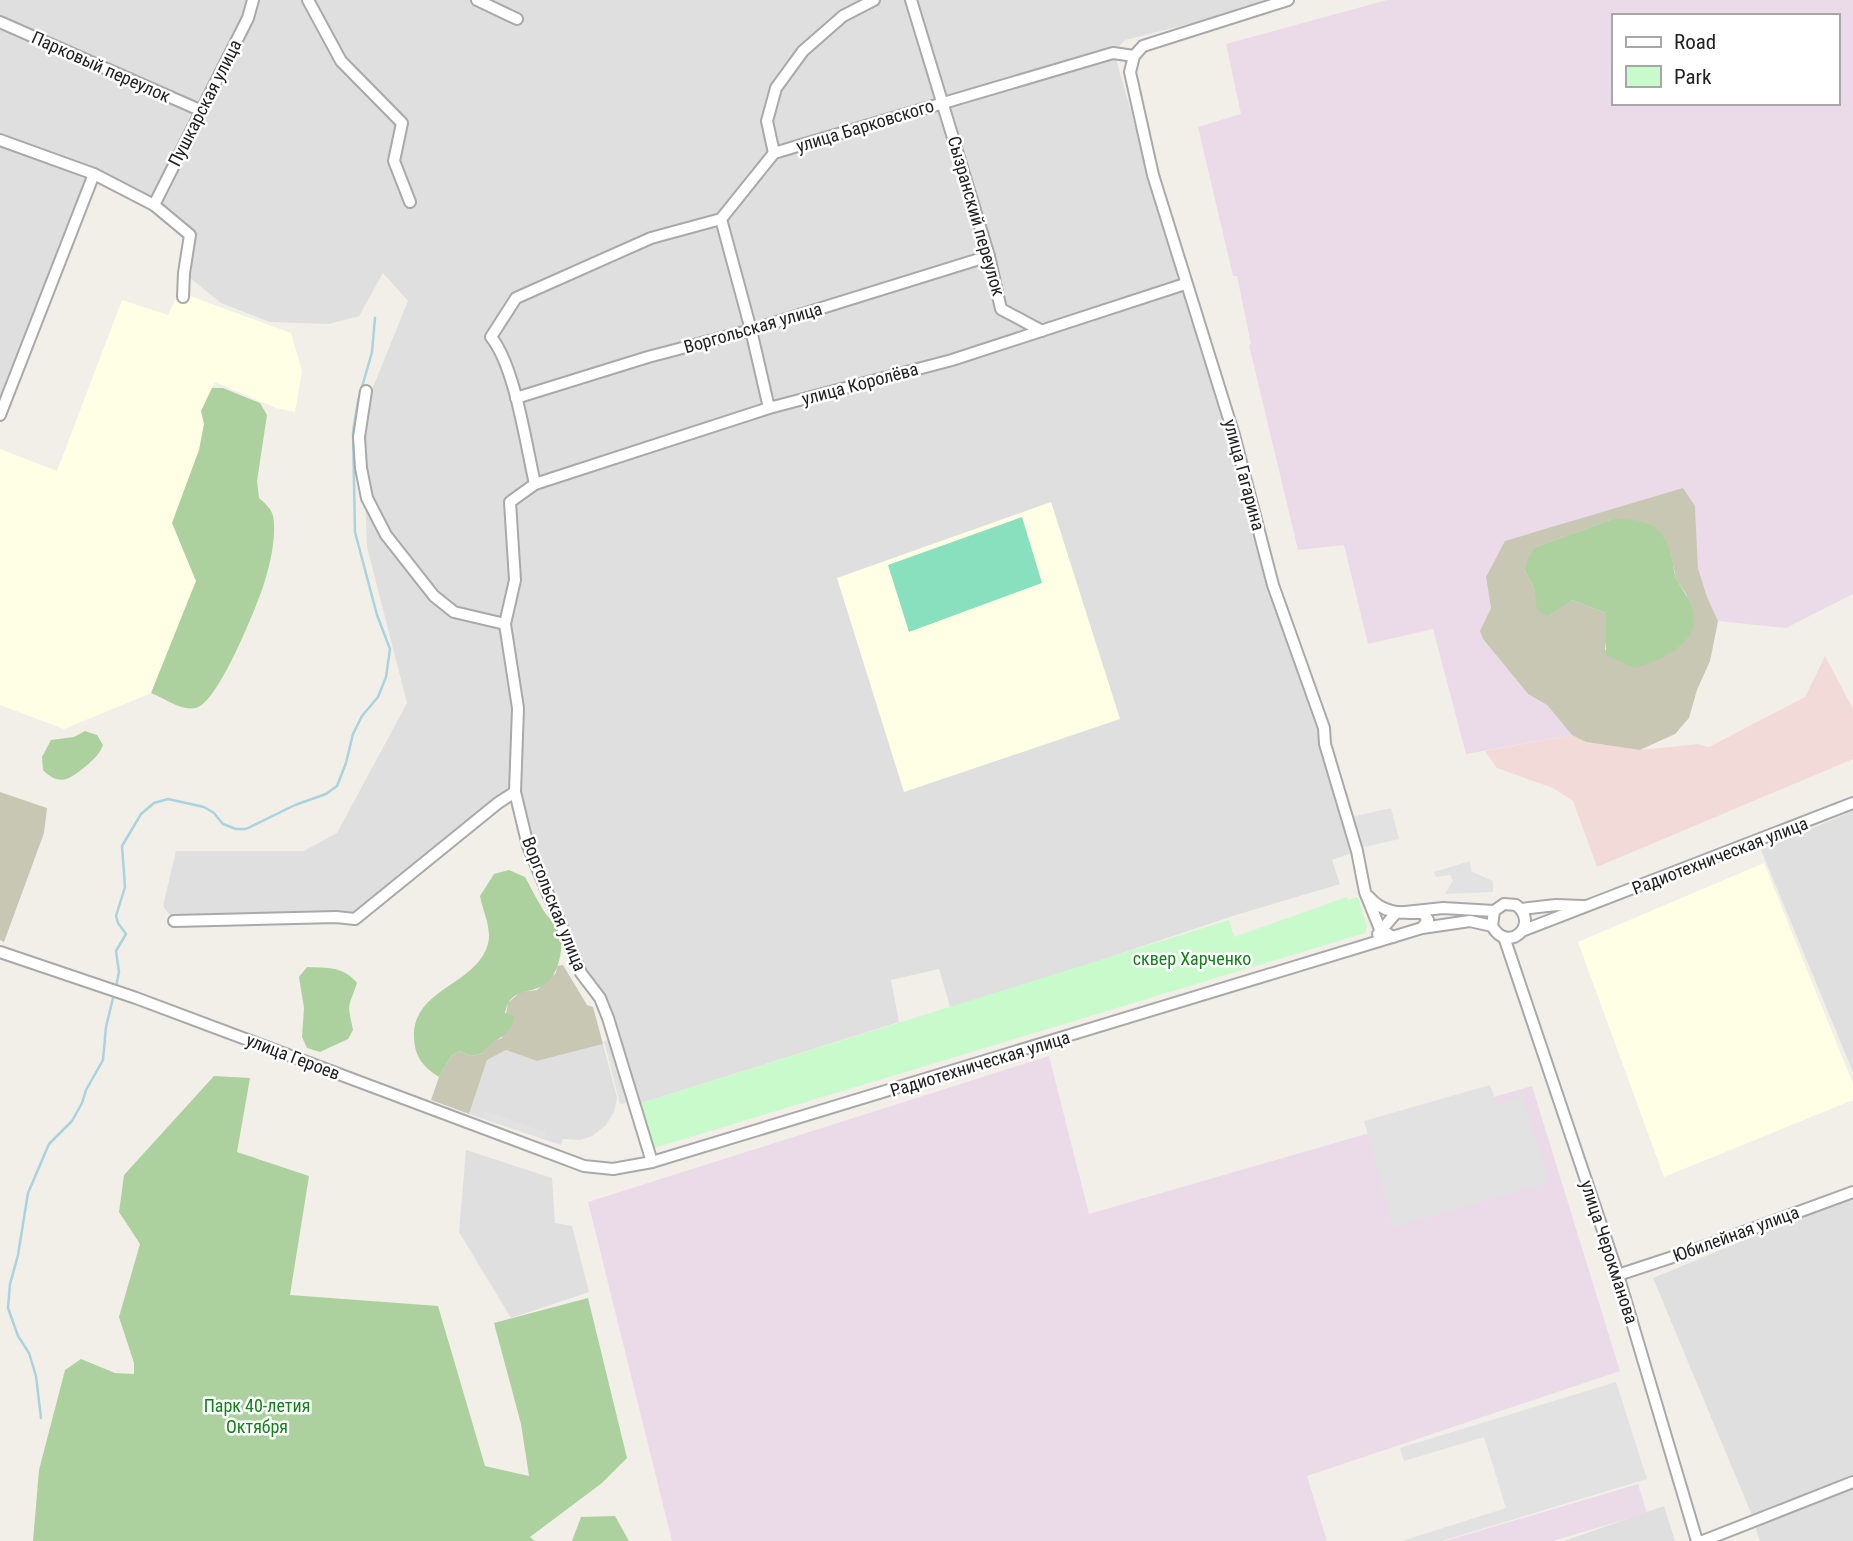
<svg xmlns="http://www.w3.org/2000/svg" width="1853" height="1541" font-family="'Roboto Condensed',sans-serif">
<rect width="100%" height="100%" fill="#f2efe9"/>
<g fill="#e0dfdf">
<polygon points="0,0 1284,0 1125,40 1120,45 1117,51 1116,59 1179,280 1067,322 1185,284 1274,585 1324,728 1357,851 1332,860 1340,884 1236,915 951,1010 939,969 891,980 899,1022 638,1104 609,1005 579,961 533,845 515,793 355,919 174,921 163,906 176,851 304,851 337,833 407,703 367,547 363,445 363,412 408,301 383,273 359,316 329,324 270,322 221,303 184,273 190,235 154,205 94,174 0,415"/>
<polygon points="1853,811 1853,1072 1761,850"/>
<polygon points="603,1044 617,1098 614,1112 606,1125 592,1136 580,1140 563,1139 561,1145 469,1114 487,1060 506,1050 537,1061"/>
<polygon points="466,1150 552,1178 555,1223 572,1226 589,1292 511,1318 459,1232"/>
<polygon points="1853,1195 1853,1541 1760,1541 1751,1513 1653,1278"/>
<polygon points="1664,1506 1675,1541 1564,1541"/>
</g>
<polygon fill="#f2dad9" points="1825,656 1853,709 1853,759 1597,867 1573,801 1553,788 1497,768 1485,751 1572,735 1586,742 1640,750 1698,744 1709,747 1805,697"/>
<g fill="#ebdbe8" fill-rule="evenodd">
<path d="M 1387,0 L 1853,0 L 1853,594 L 1786,628 L 1718,621 L 1707,597 L 1698,568 L 1695,506 L 1486,577 L 1491,608 L 1481,631 L 1483,639 L 1528,694 L 1547,705 L 1572,735 L 1466,754 L 1433,629 L 1368,644 L 1344,545 L 1298,550 L 1249,345 L 1251,344 L 1237,276 L 1233,276 L 1198,127 L 1241,114 L 1226,44 ZM 1613,16 L 1837,16 L 1837,103 L 1613,103 Z"/>
<polygon points="1049,1056 1089,1214 1532,1086 1620,1371 1307,1476 1327,1541 672,1541 588,1202"/>
<polygon points="1638,1484 1647,1513 1553,1541 1445,1541"/>
</g>
<g fill="#ffffe5">
<polygon points="179,292 291,333 302,371 295,412 276,408 215,382 201,411 204,424 199,450 172,523 196,581 151,693 64,729 0,705 0,449 57,471 122,300 168,315"/>
<polygon points="1051,502 1120,719 904,792 837,578"/>
<polygon points="1764,863 1853,1084 1853,1100 1664,1177 1578,942"/>
</g>
<g fill="#c7c7b4" fill-rule="evenodd">
<path d="M 1683,488 L 1695,506 L 1698,568 L 1707,597 L 1718,621 L 1710,661 L 1697,690 L 1689,718 L 1675,734 L 1640,750 L 1586,742 L 1572,735 L 1547,705 L 1528,694 L 1483,639 L 1480,631 L 1491,608 L 1486,577 L 1505,541 ZM 1613,519 L 1671,554 L 1676,579 L 1686,594 L 1694,622 L 1605,650 L 1608,625 L 1606,613 L 1572,600 L 1564,604 L 1538,610 L 1534,588 L 1525,571 L 1536,547 Z"/>
<polygon points="0,792 47,808 44,833 4,942 0,940"/>
<polygon points="563,965 587,1005 593,1007 603,1044 537,1061 506,1050 487,1060 469,1114 431,1100 439,1077 451,1056 460,1051 471,1056 483,1053 491,1042 502,1038 508,1003 520,992 537,990 556,973 557,966"/>
</g>
<g fill="#add19e">
<path d="M 212,388 L 223,388 L 260,403 L 267,415 L 257,481 L 259,498 C 268,506 274,511 274,524 C 275,545 269,568 263,587 C 255,610 218,703 196,708 C 181,711 164,698 151,693 L 196,581 L 172,523 L 199,450 L 204,424 L 201,411 Z"/>
<path d="M 1613,519 C 1644,519 1661,522 1671,554 C 1674,563 1673,573 1677,580 C 1684,593 1694,604 1694,620 C 1694,646 1655,663 1634,668 L 1606,655 L 1606,613 L 1572,600 L 1547,616 L 1537,610 L 1534,588 L 1525,571 L 1528,558 L 1536,547 Z"/>
<path d="M 85,731 L 97,735 L 103,745 C 99,755 94,759 86,766 C 70,779 60,787 43,770 L 42,757 L 51,740 L 74,737 Z"/>
<path d="M 509,870 L 525,877 C 531,887 535,897 541,906 C 546,916 556,924 560,933 C 563,941 561,953 559,961 C 547,1006 512,977 505,1013 L 515,1017 C 507,1041 496,1035 483,1053 L 471,1056 L 460,1051 L 451,1056 L 439,1077 C 423,1067 415,1057 414,1038 C 411,989 477,985 488,944 C 492,929 483,912 480,896 L 494,874 Z"/>
<path d="M 307,967 C 328,968 343,966 357,983 C 348,1010 347,1001 353,1030 L 348,1039 L 320,1052 L 307,1048 L 302,1037 L 304,1008 L 299,977 Z"/>
<polygon points="214,1076 250,1078 237,1152 309,1176 290,1295 438,1306 485,1466 529,1476 521,1424 494,1323 588,1298 627,1458 602,1483 530,1537 535,1541 33,1541 39,1470 65,1370 81,1359 115,1373 134,1374 134,1363 119,1317 140,1244 119,1212 124,1175"/>
<polygon points="615,1516 629,1541 572,1541 581,1517"/>
</g>
<polygon fill="#c8facc" points="1347,897 1348,900 1358,897 1367,927 1365,933 654,1148 641,1103 1229,920 1234,937"/>
<polygon fill="#88e0be" points="1022,517 1042,583 909,632 888,565"/>
<g fill="#e2e2e2">
<polygon points="1391,808 1399,839 1356,849 1347,818"/>
<polygon points="1470,861 1471,871 1493,881 1493,892 1445,894 1453,881 1450,875 1436,877 1434,872"/>
<polygon points="610,1040 626,1103 620,1104 604,1041"/>
<polygon points="1490,1085 1497,1104 1522,1096 1549,1179 1543,1184 1393,1227 1364,1121"/>
<polygon points="484,1111 546,1132 544,1138 482,1117"/>
<polygon points="1616,1382 1647,1479 1442,1541 1402,1541 1506,1508 1484,1437 1404,1461 1400,1448"/>
</g>
<g fill="none" stroke-linecap="round" stroke-linejoin="round">
<g stroke="#aad3df" stroke-width="2.5">
<polyline points="116,987 119,972 116,951 126,934 118,923 116,916 125,887 122,846 141,814 154,803 168,799 204,807 214,813 223,824 236,829 246,829 295,805 326,794 337,786 346,763 353,734 362,716 378,697 386,677 390,649 377,615 355,532 353,432 358,401 372,352 375,318"/>
<polyline points="41,1418 36,1376 29,1353 18,1336 8,1308 10,1284 18,1255 28,1193 49,1144 72,1121 82,1103 86,1090 103,1060 106,1027 114,994"/>
</g>
<defs>
<g id="minor">
<polyline points="308,0 341,61 402,123 394,161 410,202"/>
<polyline points="477,0 517,19"/>
<polyline points="911,0 989,256 1001,309 1042,331"/>
<polyline points="1288,0 1143,46 1134,56 1130,72 1153,175 1234,435 1273,585 1324,728 1325,744 1357,851 1365,892 1380,929 1393,937"/>
<polyline points="0,22 202,111"/>
<polyline points="0,140 94,174 154,205 190,235 184,273 183,297"/>
<polyline points="774,153 767,121 776,88 803,51 843,16 874,0"/>
<polyline points="154,205 248,18 253,0"/>
<polyline points="721,219 751,330 769,408"/>
<polyline points="366,391 359,437 361,468 367,498 386,535 434,596 454,612 505,624"/>
<polyline points="516,398 648,357 751,330 989,256"/>
<polyline points="0,415 94,174"/>
<path d="M 535,484 C 526,445 515,366 491,337 L 516,298 L 651,238 L 721,219 L 774,153 L 1113,53 L 1134,56"/>
<path d="M 1369,897 C 1383,914 1402,913 1423,913 L 1428,920 L 1422,928"/>
<polyline points="1521,909 1556,905 1583,906"/>
<polyline points="174,921 336,917 355,919 498,803 515,792"/>
<polyline points="1522,931 1853,803"/>
<polyline points="1378,934 1396,913 1443,908 1494,911"/>
<polyline points="1504,937 1618,1275 1697,1541"/>
<path d="M 0,952 L 136,998 L 584,1166 L 613,1169 L 652,1162 L 1422,928 L 1470,921 L 1492,926 C 1508,955 1541,924 1516,905 L 1504,904 L 1494,911 L 1492,926"/>
<polyline points="652,1162 608,1018 600,998 581,973 528,846 515,792 518,708 505,624 515,580 510,502 535,484 769,408 952,360 1185,284"/>
<polyline points="1618,1275 1700,1248 1853,1192"/>
<polyline points="1703,1541 1853,1482"/>
</g>
</defs>
<use href="#minor" stroke="#a9a9a9" stroke-width="14"/>
<use href="#minor" stroke="#fff" stroke-width="10"/>
</g>
<g text-anchor="middle" stroke-width="5" stroke-linejoin="round" paint-order="stroke">
<g font-size="18" fill="#222" stroke="#fff">
<text transform="translate(101 67) rotate(24)" y="6">Парковый переулок</text>
<text transform="translate(205 103) rotate(-63)" y="6">Пушкарская улица</text>
<text transform="translate(865 126) rotate(-17)" y="6">улица Барковского</text>
<text transform="translate(976 216) rotate(74)" y="6">Сызранский переулок</text>
<text transform="translate(753 328) rotate(-16)" y="6">Воргольская улица</text>
<text transform="translate(860 384) rotate(-15)" y="6">улица Королёва</text>
<text transform="translate(1244 475) rotate(75)" y="6">улица Гагарина</text>
<text transform="translate(1720 856) rotate(-21)" y="6">Радиотехническая улица</text>
<text transform="translate(554 904) rotate(68)" y="6">Воргольская улица</text>
<text transform="translate(293 1057) rotate(21)" y="6">улица Героев</text>
<text transform="translate(980 1064) rotate(-17)" y="6">Радиотехническая улица</text>
<text transform="translate(1736 1234) rotate(-20)" y="6">Юбилейная улица</text>
<text transform="translate(1609 1252) rotate(72)" y="6">улица Черокманова</text>
</g>
<g font-size="18" fill="#0c8416" stroke="#fff">
<text x="1192" y="965">сквер Харченко</text>
<text x="257" y="1412">Парк 40-летия<tspan x="257" dy="21">Октября</tspan></text>
</g>
</g>
<rect x="1612" y="14" width="228" height="91" fill="#ffffff" stroke="#a7a7a7" stroke-width="2"/>
<rect x="1626" y="37" width="35" height="10" fill="#ffffff" stroke="#a7a7a7" stroke-width="2"/>
<text x="1674" y="49" font-size="21" fill="#222222">Road</text>
<rect x="1626" y="66" width="35" height="21" fill="#c8facc" stroke="#a7a7a7" stroke-width="2"/>
<text x="1674" y="84" font-size="21" fill="#222222">Park</text>
</svg>
